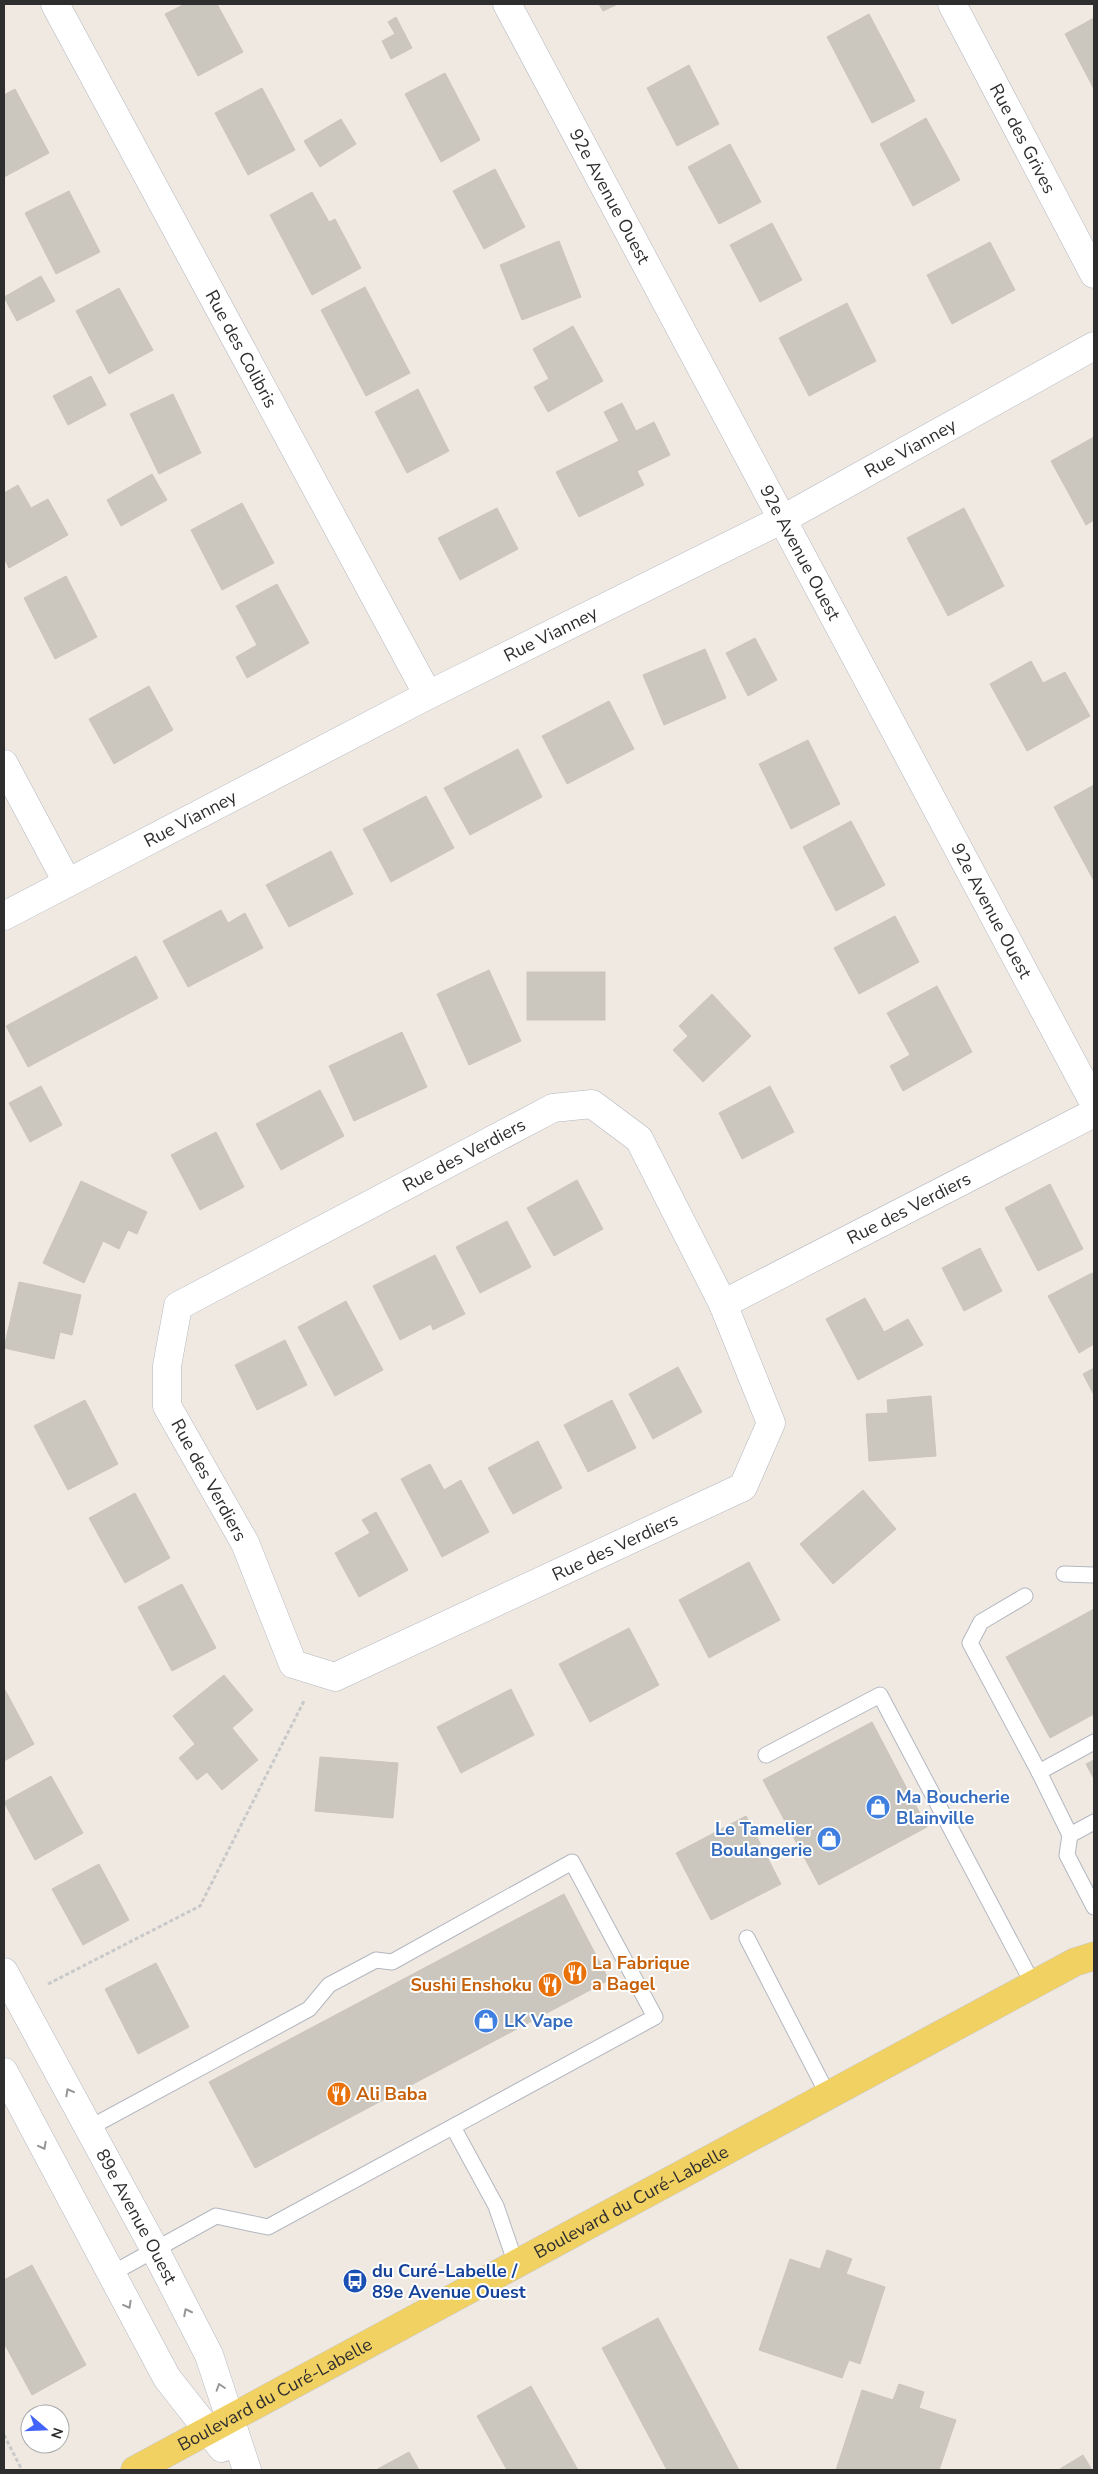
<svg xmlns="http://www.w3.org/2000/svg" width="1098" height="2474" font-family="'Nunito Sans',sans-serif">
<rect width="100%" height="100%" fill="#efe9e1"/>
<g fill="#cbc7bf" stroke="#cbc5ba">
<polygon points="185,4 217,4 243,52 198,76 165,14"/>
<polygon points="599,4 618,4 603,11"/>
<polygon points="869,14 915,101 872,123 827,37"/>
<polygon points="396,17 412,48 391,59 382,41 395,34 388,22"/>
<polygon points="1094,18 1094,89 1065,34"/>
<polygon points="689,65 719,124 677,146 647,88"/>
<polygon points="445,73 480,140 441,162 405,94"/>
<polygon points="262,88 295,150 248,175 215,113"/>
<polygon points="15,89 49,153 4,177 4,95"/>
<polygon points="926,118 960,180 913,206 880,144"/>
<polygon points="341,119 356,144 320,167 304,141"/>
<polygon points="730,144 761,202 719,224 688,167"/>
<polygon points="495,169 525,227 484,249 453,191"/>
<polygon points="69,191 100,252 56,274 25,213"/>
<polygon points="312,192 329,222 335,219 361,268 312,295 270,215"/>
<polygon points="772,223 802,280 760,302 730,245"/>
<polygon points="559,241 581,297 522,320 500,265"/>
<polygon points="990,242 1015,290 952,324 927,275"/>
<polygon points="41,276 55,301 17,321 4,297"/>
<polygon points="365,287 410,373 366,396 321,310"/>
<polygon points="119,288 153,350 109,374 76,311"/>
<polygon points="847,303 876,361 809,396 779,338"/>
<polygon points="573,326 603,381 548,412 534,387 549,379 533,349"/>
<polygon points="91,376 106,405 68,425 53,396"/>
<polygon points="418,389 449,451 407,473 375,412"/>
<polygon points="173,394 201,453 159,474 130,414"/>
<polygon points="622,403 636,431 654,422 670,455 637,471 644,485 579,517 556,472 619,441 604,412"/>
<polygon points="1094,437 1094,520 1086,525 1051,461"/>
<polygon points="152,474 167,500 121,526 107,500"/>
<polygon points="18,485 31,508 48,499 68,535 9,568 4,558 4,493"/>
<polygon points="242,503 274,563 222,590 191,530"/>
<polygon points="497,508 518,549 460,580 438,538"/>
<polygon points="964,508 1004,586 948,616 907,538"/>
<polygon points="66,576 97,637 55,659 24,598"/>
<polygon points="277,584 309,643 247,678 236,657 257,645 236,606"/>
<polygon points="755,638 777,680 748,696 726,653"/>
<polygon points="705,649 726,698 664,725 643,675"/>
<polygon points="1031,661 1043,683 1065,672 1090,716 1027,751 990,684"/>
<polygon points="149,686 173,730 114,764 89,719"/>
<polygon points="609,701 634,749 567,784 542,736"/>
<polygon points="808,740 840,804 791,829 759,764"/>
<polygon points="518,749 542,797 470,835 444,788"/>
<polygon points="1094,785 1094,881 1054,807"/>
<polygon points="426,796 454,848 391,882 363,829"/>
<polygon points="851,821 885,885 836,911 803,847"/>
<polygon points="331,851 353,894 289,927 266,885"/>
<polygon points="221,910 228,923 245,913 263,948 188,987 163,941"/>
<polygon points="895,916 919,962 859,994 834,948"/>
<polygon points="136,956 158,998 28,1067 6,1026"/>
<polygon points="489,970 521,1041 469,1065 437,994"/>
<rect x="527" y="972" width="78" height="48"/>
<polygon points="937,986 972,1052 903,1091 890,1066 910,1055 887,1013"/>
<polygon points="712,994 751,1036 703,1082 673,1050 688,1036 679,1026"/>
<polygon points="402,1032 427,1087 354,1121 329,1066"/>
<polygon points="41,1086 62,1125 30,1142 9,1103"/>
<polygon points="770,1086 794,1132 742,1159 719,1113"/>
<polygon points="320,1090 344,1136 281,1170 256,1124"/>
<polygon points="216,1132 244,1187 200,1210 171,1155"/>
<polygon points="577,1180 603,1229 554,1256 527,1208"/>
<polygon points="81,1181 147,1212 137,1234 128,1230 119,1249 103,1241 84,1283 43,1263"/>
<polygon points="1050,1184 1083,1249 1038,1271 1005,1208"/>
<polygon points="507,1221 531,1267 480,1293 456,1247"/>
<polygon points="980,1248 1002,1291 964,1311 942,1268"/>
<polygon points="435,1255 465,1314 433,1330 431,1324 400,1340 373,1286"/>
<polygon points="1092,1273 1094,1277 1094,1344 1079,1353 1048,1296"/>
<polygon points="19,1282 81,1295 72,1335 60,1332 54,1359 4,1348"/>
<polygon points="865,1298 884,1332 908,1319 923,1345 858,1380 826,1319"/>
<polygon points="346,1301 383,1370 335,1396 298,1327"/>
<polygon points="285,1340 307,1385 257,1410 235,1365"/>
<polygon points="678,1367 702,1412 653,1439 629,1394"/>
<polygon points="1094,1368 1094,1395 1083,1374"/>
<polygon points="931,1396 936,1456 869,1461 866,1414 888,1413 887,1400"/>
<polygon points="85,1400 118,1464 68,1490 34,1426"/>
<polygon points="612,1400 636,1448 588,1472 564,1425"/>
<polygon points="538,1441 562,1488 513,1514 488,1468"/>
<polygon points="430,1464 444,1490 461,1480 489,1532 442,1557 401,1479"/>
<polygon points="863,1490 896,1529 833,1584 800,1544"/>
<polygon points="135,1493 170,1558 125,1583 89,1518"/>
<polygon points="376,1512 408,1570 359,1597 335,1553 370,1533 362,1520"/>
<polygon points="749,1562 780,1620 709,1658 679,1600"/>
<polygon points="182,1584 216,1648 172,1671 138,1607"/>
<polygon points="1094,1609 1094,1714 1050,1738 1006,1657"/>
<polygon points="629,1628 659,1685 590,1722 559,1664"/>
<polygon points="224,1675 253,1710 232,1728 258,1760 222,1790 207,1772 197,1780 179,1758 195,1744 173,1716"/>
<polygon points="4,1688 34,1744 4,1761"/>
<polygon points="511,1689 534,1735 461,1773 437,1727"/>
<polygon points="872,1722 927,1827 819,1885 763,1780"/>
<polygon points="320,1757 398,1763 393,1818 315,1811"/>
<polygon points="1094,1760 1094,1779 1086,1764"/>
<polygon points="51,1776 83,1833 35,1860 4,1802"/>
<polygon points="746,1816 781,1884 711,1920 676,1853"/>
<polygon points="99,1864 129,1920 83,1945 52,1889"/>
<polygon points="564,1894 609,1980 255,2168 209,2082"/>
<polygon points="156,1963 189,2027 138,2054 105,1989"/>
<polygon points="827,2250 852,2259 846,2274 885,2287 860,2364 849,2360 842,2378 759,2350 790,2259 820,2269"/>
<polygon points="32,2265 86,2365 32,2395 4,2343 4,2280"/>
<polygon points="658,2318 739,2470 667,2470 602,2348"/>
<polygon points="899,2384 924,2392 919,2408 956,2420 939,2470 836,2470 862,2390 893,2400"/>
<polygon points="531,2386 578,2470 507,2470 477,2416"/>
<polygon points="409,2452 419,2470 376,2470"/>
<polygon points="1083,2455 1092,2470 1060,2470 1060,2469"/>
</g>
<g fill="none" stroke-linecap="round" stroke-linejoin="round">
<defs>
<g id="lane">
<polyline points="1064,1574 1094,1575"/>
<polyline points="1025,1596 981,1622 970,1643 1039,1772"/>
<polyline points="1094,1742 1039,1772 1070,1835 1067,1855 1094,1907"/>
<polyline points="766,1755 880,1695 1033,1984"/>
<polyline points="1070,1835 1094,1822"/>
<polyline points="747,1938 828,2095"/>
<polyline points="453,2127 496,2206 516,2264"/>
<polyline points="89,2128 309,2009 329,1985 376,1960 392,1962 572,1862 655,2017 268,2227 216,2216 111,2274"/>
</g>
<g id="street">
<path id="s1" d="M 55,4 L 428,695"/>
<path id="s2" d="M 507,4 L 1094,1103"/>
<path id="s3" d="M 952,4 L 1094,274"/>
<polyline points="4,764 67,882"/>
<path id="s4" d="M 4,916 L 428,695 L 783,519 L 1094,346"/>
<polygon points="592,1104 639,1139 723,1304 771,1423 743,1487 335,1677 293,1664 245,1543 167,1406 167,1366 178,1306 553,1108"/>
<path id="s5" d="M 723,1304 L 1094,1113"/>
<path id="s6" d="M 4,1972 L 155,2250 L 209,2355 L 247,2470"/>
<polyline points="4,2072 167,2378 222,2448"/>
</g>
<g id="primary">
<path id="s7" d="M 135,2470 L 1075,1962 L 1094,1956"/>
</g>
</defs>
<use href="#lane" stroke="#b4b7c1" stroke-width="17"/>
<use href="#street" stroke="#b4b7c1" stroke-width="29"/>
<use href="#primary" stroke="#c9c9c9" stroke-width="29"/>
<g stroke="#c9c9c9" stroke-width="3" stroke-dasharray="4 2.5" stroke-linecap="butt">
<polyline points="48,1984 200,1906 304,1701"/>
<polyline points="4,2435 22,2470"/>
</g>
<use href="#lane" stroke="#fff" stroke-width="15"/>
<use href="#street" stroke="#fff" stroke-width="28"/>
<use href="#primary" stroke="#f2d163" stroke-width="28"/>
</g>
<defs><path id="oneway-chevron" d="M-2-3.5L2.5 0L-2 3.5" fill="none" stroke-width="1.6" stroke-linecap="round" stroke-linejoin="round" transform="scale(1.25)"/></defs>
<g stroke="#969696">
<use href="#oneway-chevron" transform="translate(69 2092) rotate(-119)"/>
<use href="#oneway-chevron" transform="translate(43 2146) rotate(62)"/>
<use href="#oneway-chevron" transform="translate(128 2305) rotate(61)"/>
<use href="#oneway-chevron" transform="translate(187 2312) rotate(-117)"/>
<use href="#oneway-chevron" transform="translate(220 2387) rotate(-108)"/>
</g>
<defs>
<symbol id="shop-disc" viewBox="-11 -11 22 22"><circle r="9.5" fill="#3f7fe0" stroke="#fff"/><path d="M-5-2.5h2.3a2.7 3.5 0 0 1 5.4 0H5L5.5 6h-11ZM-1.5-2.5h3a1.5 2.3 0 0 0-3 0Z" fill="#fff"/></symbol>
<symbol id="restaurant-disc" viewBox="-11 -11 22 22"><circle r="9.5" fill="#e8710a" stroke="#fff"/><path d="M-5-6h1v4h1v-4h1v4h1v-4h1v5L-1.5 .5V6h-2V.5L-5-1ZM5-6V6H3V1.5H1.5Q1.5-4 5-6Z" fill="#fff"/></symbol>
<symbol id="bus-disc" viewBox="-11 -11 22 22"><circle r="9.5" fill="#1a4fb4" stroke="#fff"/><path d="M-5-6H5V4H4V6H2V4H-2V6H-4V4H-5ZM-3.5-4V0h7V-4ZM-3.5 1.2v1.5H-2V1.2ZM2 1.2v1.5H3.5V1.2Z" fill="#fff"/></symbol>
</defs>
<g fill-rule="evenodd">
<use href="#shop-disc" x="864" y="1793" width="28" height="28"/>
<use href="#shop-disc" x="815" y="1825" width="28" height="28"/>
<use href="#restaurant-disc" x="561" y="1959" width="28" height="28"/>
<use href="#restaurant-disc" x="536" y="1971" width="28" height="28"/>
<use href="#shop-disc" x="472" y="2007" width="28" height="28"/>
<use href="#restaurant-disc" x="325" y="2080" width="28" height="28"/>
<use href="#bus-disc" x="341" y="2267" width="28" height="28"/>
</g>
<g text-anchor="middle" stroke-width="4" stroke-linejoin="round" paint-order="stroke">
<g font-size="18" fill="#2e2e2e" stroke="#fff">
<text dy="6" stroke="none"><textPath href="#s3" startOffset="152">Rue des Grives</textPath></text>
<text dy="6" stroke="none"><textPath href="#s2" startOffset="218">92e Avenue Ouest</textPath></text>
<text dy="6" stroke="none"><textPath href="#s1" startOffset="392">Rue des Colibris</textPath></text>
<text dy="6" stroke="none"><textPath href="#s4" startOffset="1020">Rue Vianney</textPath></text>
<text dy="6" stroke="none"><textPath href="#s2" startOffset="622">92e Avenue Ouest</textPath></text>
<text dy="6" stroke="none"><textPath href="#s4" startOffset="615">Rue Vianney</textPath></text>
<text dy="6" stroke="none"><textPath href="#s4" startOffset="210">Rue Vianney</textPath></text>
<text dy="6" stroke="none"><textPath href="#s2" startOffset="1028">92e Avenue Ouest</textPath></text>
<text transform="translate(464 1155) rotate(-28)" y="6">Rue des Verdiers</text>
<text dy="6" stroke="none"><textPath href="#s5" startOffset="209">Rue des Verdiers</textPath></text>
<text transform="translate(209 1480) rotate(61)" y="6">Rue des Verdiers</text>
<text transform="translate(615 1547) rotate(-25)" y="6">Rue des Verdiers</text>
<text dy="6" stroke="none"><textPath href="#s7" startOffset="564">Boulevard du Curé-Labelle</textPath></text>
<text dy="6" stroke="none"><textPath href="#s6" startOffset="278">89e Avenue Ouest</textPath></text>
<text dy="6" stroke="none"><textPath href="#s7" startOffset="159">Boulevard du Curé-Labelle</textPath></text>
</g>
<g font-size="18" font-weight="bold" fill="#366cbe" stroke="#fff" text-anchor="start">
<text x="896" y="1803">Ma Boucherie<tspan x="896" dy="21">Blainville</tspan></text>
<text x="812" y="1835" text-anchor="end">Le Tamelier<tspan x="812" dy="21">Boulangerie</tspan></text>
<text x="504" y="2027">LK Vape</text>
</g>
<g font-size="18" font-weight="bold" fill="#c56008" stroke="#fff" text-anchor="start">
<text x="592" y="1969">La Fabrique<tspan x="592" dy="21">a Bagel</tspan></text>
<text x="532" y="1991" text-anchor="end">Sushi Enshoku</text>
<text x="356" y="2100">Ali Baba</text>
</g>
<g font-size="18" font-weight="bold" fill="#164399" stroke="#fff" text-anchor="start">
<text x="372" y="2277">du Curé-Labelle /<tspan x="372" dy="21">89e Avenue Ouest</tspan></text>
</g>
</g>
<rect width="1098" height="2474" fill="none" stroke="#2e2e2e" stroke-width="10"/>
<g transform="translate(45 2429) rotate(109)"><circle r="24" fill="#ffffff" stroke="#ababab"/>
<path d="M0-4L9 19L0 12L-9 19Z" fill="#4264fb"/>
<text y="-8" font-size="14" font-weight="bold" text-anchor="middle" fill="#2e2e2e">N</text>
</g>
</svg>
